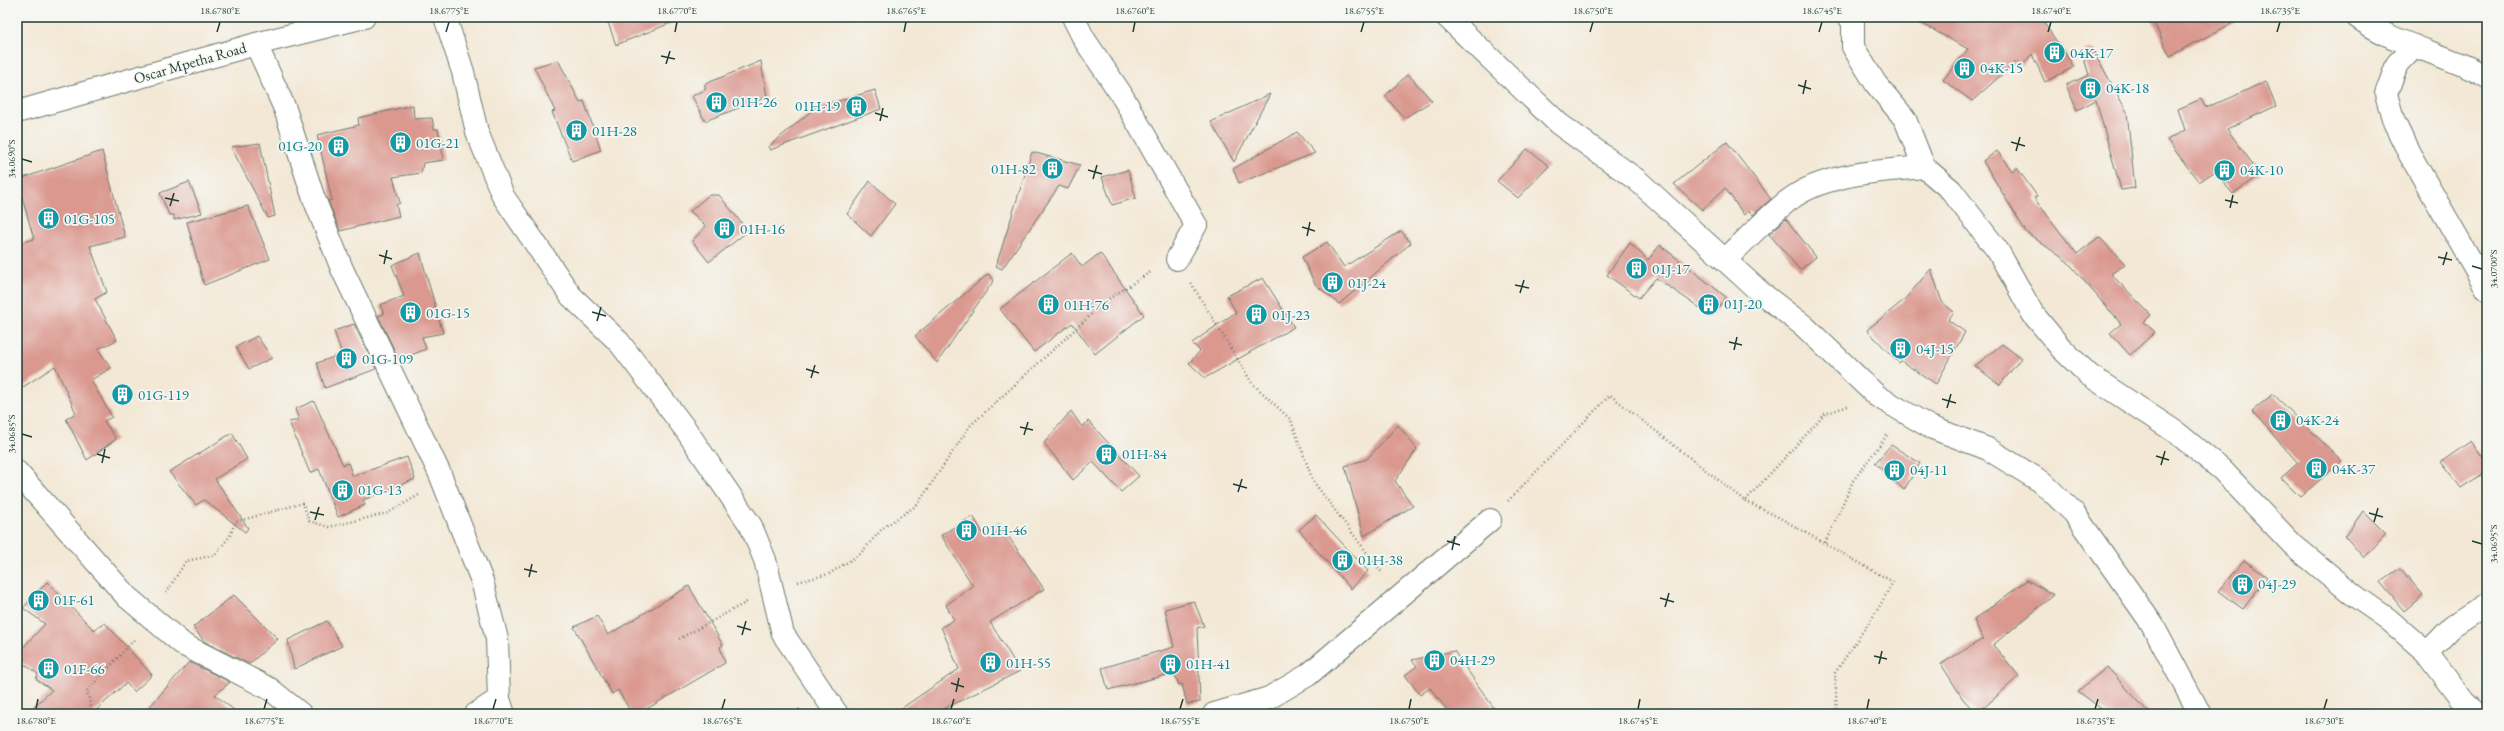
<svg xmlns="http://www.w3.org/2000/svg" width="2504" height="731" font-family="'EB Garamond',serif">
<rect width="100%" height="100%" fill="#f6f6f2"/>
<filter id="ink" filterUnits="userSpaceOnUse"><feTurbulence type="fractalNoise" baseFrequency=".025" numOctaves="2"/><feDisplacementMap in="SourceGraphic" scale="8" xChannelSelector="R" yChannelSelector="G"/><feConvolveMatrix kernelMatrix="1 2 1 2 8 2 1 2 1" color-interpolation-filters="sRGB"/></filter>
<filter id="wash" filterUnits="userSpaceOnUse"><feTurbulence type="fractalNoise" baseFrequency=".012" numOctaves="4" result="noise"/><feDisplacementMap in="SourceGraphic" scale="16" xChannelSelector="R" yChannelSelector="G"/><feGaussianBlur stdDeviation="0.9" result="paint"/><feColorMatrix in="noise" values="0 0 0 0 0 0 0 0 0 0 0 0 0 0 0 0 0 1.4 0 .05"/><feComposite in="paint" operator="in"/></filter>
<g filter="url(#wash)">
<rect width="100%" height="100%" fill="#f3e8d5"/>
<g id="blocks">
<g fill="#da988f">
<polygon points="606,17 682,17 683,18 616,45"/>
<polygon points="1910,17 2040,17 2074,67 2045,82 2032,54 2022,66 2017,61 1972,101 1943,80 1968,49"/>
<polygon points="2151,17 2244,17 2170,56"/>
<polygon points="2092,48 2127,112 2135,188 2121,190 2096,100 2077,110 2066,85 2089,75 2082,52"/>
<polygon points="558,60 580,102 584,101 601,150 572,161 552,112 555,111 534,67"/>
<polygon points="761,61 767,97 705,121 692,96 705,90 705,84"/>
<polygon points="1408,74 1432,101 1404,118 1385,96"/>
<polygon points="2266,81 2276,106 2227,129 2260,174 2233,194 2214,172 2199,182 2167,140 2185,130 2178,109 2201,99 2205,107 2228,99"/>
<polygon points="875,90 881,109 770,150 768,147 815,108"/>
<polygon points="1270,94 1234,162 1211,122"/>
<polygon points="413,105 414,119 432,118 434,129 438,129 444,160 423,163 421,173 393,177 400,203 396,205 399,216 340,231 328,201 332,200 317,135 359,125 358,118"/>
<polygon points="1297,132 1315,153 1239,183 1233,169"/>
<polygon points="1727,142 1771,199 1753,215 1749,211 1744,215 1725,188 1702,210 1674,184"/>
<polygon points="260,143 275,216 268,218 231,147"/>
<polygon points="1527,149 1549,166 1518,198 1497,181"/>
<polygon points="102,151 125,237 90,246 107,292 95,299 117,340 98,349 111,368 91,380 112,417 104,421 116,439 87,460 66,419 76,413 55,366 17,391 17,244 34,239 17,180"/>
<polygon points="1997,151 2013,172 2017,168 2037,196 2034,198 2077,254 2099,237 2125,264 2111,274 2151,315 2144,322 2155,332 2130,355 2110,333 2121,324 2068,262 2026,232 1983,161"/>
<polygon points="1032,152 1080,165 1068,189 1059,186 1002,269 996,266"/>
<polygon points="1128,170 1136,198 1112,205 1102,177"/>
<polygon points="870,181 895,204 871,236 847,214"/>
<polygon points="189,182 202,213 174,220 174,215 169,215 160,193"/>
<polygon points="709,195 719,195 748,231 709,262 692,241 706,226 690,211"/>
<polygon points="248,206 270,259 204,285 187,222"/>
<polygon points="1786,219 1816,257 1800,270 1769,234"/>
<polygon points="1401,231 1411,243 1339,304 1315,284 1302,257 1327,242 1344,267"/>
<polygon points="1630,243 1648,260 1660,245 1726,297 1712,316 1656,278 1639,298 1607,275"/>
<polygon points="420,253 443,333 422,337 426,349 399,360 378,316 384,314 380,305 404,296 392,265"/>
<polygon points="1072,253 1082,267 1100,253 1144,315 1095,354 1072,323 1034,352 1000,309"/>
<polygon points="1931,269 1942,302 1954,312 1948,320 1965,332 1936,384 1901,361 1899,363 1867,330 1904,300"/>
<polygon points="988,274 994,280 937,363 915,336"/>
<polygon points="1263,278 1294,327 1205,378 1189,363 1200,351 1192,343 1236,312 1227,296"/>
<polygon points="354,324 376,369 325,388 317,363 342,354 334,331"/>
<polygon points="257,336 272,358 249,369 236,347"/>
<polygon points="2002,344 2021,358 2000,385 1975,366"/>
<polygon points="2273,394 2342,461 2300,497 2281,478 2298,463 2252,411"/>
<polygon points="314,401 343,465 348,463 353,476 407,457 415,479 363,500 365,505 338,517 319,469 310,473 289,422 299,420 295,409"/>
<polygon points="1071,411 1082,427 1088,421 1139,476 1121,492 1093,462 1073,480 1044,443"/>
<polygon points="1398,425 1417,449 1395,481 1413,506 1364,536 1345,466 1367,459"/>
<polygon points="232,433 247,459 215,479 248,528 245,532 204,500 196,505 169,472"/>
<polygon points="2471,441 2487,463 2487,471 2461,488 2441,462"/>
<polygon points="1891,445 1920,463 1904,490 1875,463"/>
<polygon points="2363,511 2386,534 2364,558 2345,536"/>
<polygon points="1316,515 1368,571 1351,589 1299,530"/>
<polygon points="973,516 984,535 1000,524 1044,589 990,622 1020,671 934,714 893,714 959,669 941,627 954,620 946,605 973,586 941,535"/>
<polygon points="2244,560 2267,577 2243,609 2218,591"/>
<polygon points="2400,568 2423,595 2404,611 2380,582"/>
<polygon points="2027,580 2054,595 1993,645 2019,676 1977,714 1963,699 1941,664 1983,639 1974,620"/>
<polygon points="47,582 94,630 105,623 152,675 134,692 126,683 92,714 26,714 52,690 36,679 38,674 17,659 17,654 45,624 23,608"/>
<polygon points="689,586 723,645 720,647 725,663 638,714 632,714 618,690 612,694 574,627 597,616 608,635"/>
<polygon points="234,595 278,639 249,664 205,642 193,627"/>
<polygon points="1194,601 1204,626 1197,628 1200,702 1187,704 1182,684 1179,685 1174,673 1108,690 1102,668 1174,647 1165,609"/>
<polygon points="327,621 342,646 294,669 288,640"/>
<polygon points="1454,651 1498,714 1450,714 1430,688 1420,695 1405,675 1417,666 1412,660"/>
<polygon points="189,662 230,682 215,695 239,714 143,714"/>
<polygon points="2107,667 2150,714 2108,714 2078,691"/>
</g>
</g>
</g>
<g filter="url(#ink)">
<use href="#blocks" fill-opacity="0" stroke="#69796c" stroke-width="1"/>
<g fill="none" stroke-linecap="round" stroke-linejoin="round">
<defs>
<g id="street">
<polyline points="445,17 463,72 477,132 503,196 571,296 619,342 686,430 751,526 765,560 783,634 837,714"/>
<polyline points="1073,17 1084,39 1121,94 1196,225 1177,259"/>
<polyline points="1447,17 1559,124 1637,180 1760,292 1804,326 1877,396 1930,427 1988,449 2042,482 2074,513 2152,624 2200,714"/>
<polyline points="1849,17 1853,22 1853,47 1876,84 1905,119 1924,167 1951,190 1998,251 2033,314 2061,348 2089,375 2177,433 2222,470 2293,545 2355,596 2388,619 2427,653"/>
<path d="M 2357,17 C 2396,46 2446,53 2487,77"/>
<polyline points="256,44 285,109 313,196 342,269 440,474 482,581 497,639 499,699 504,714"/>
<polyline points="2414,46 2397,64 2386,94 2394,122 2409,153 2487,289"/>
<path d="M 1725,260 C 1746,240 1766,218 1789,200 C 1824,173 1882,171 1924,167"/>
<polyline points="17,472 127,597 184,645 270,689 301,714"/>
<polyline points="476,714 499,699"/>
<polyline points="1214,714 1269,698 1308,675 1490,520"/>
<polyline points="2477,714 2464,702 2427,653 2452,627 2487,604"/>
</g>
<polyline id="secondary" points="17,112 256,44 364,17"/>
</defs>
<use href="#street" stroke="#69796c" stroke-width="24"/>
<use href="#secondary" stroke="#69796c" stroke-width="24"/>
<g stroke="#69796c" stroke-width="2.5" stroke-dasharray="1 3" stroke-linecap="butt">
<polyline points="1191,283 1252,383 1291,420 1313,481 1383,574"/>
<polyline points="1508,501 1610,395 1745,501 1825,414 1848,406"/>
<polyline points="1745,501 1780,518 1893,582 1878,609 1835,673 1837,714"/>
<polyline points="1825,543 1853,481 1888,434"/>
<polyline points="798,582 829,574 860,554 883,528 917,505 970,426 1107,300 1152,271"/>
<polyline points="166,593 186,561 215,555 230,536 235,522 303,503 309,521 329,527 388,513 419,495"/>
<polyline points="679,639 747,602"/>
<polyline points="93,714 87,691 134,640"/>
<polyline points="792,714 800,709"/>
</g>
<use href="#street" stroke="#fff" stroke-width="22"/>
<use href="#secondary" stroke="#fff" stroke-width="22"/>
</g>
</g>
<path fill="none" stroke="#1f3d34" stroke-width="1.5" d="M 217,32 L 220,22M 446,32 L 449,22M 675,32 L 677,22M 904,32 L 906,22M 1133,32 L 1135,22M 1361,32 L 1364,22M 1590,32 L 1593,22M 1819,32 L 1822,22M 2048,32 L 2051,22M 2277,32 L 2280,22M 661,56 L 675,59M 666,64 L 670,51M 1798,85 L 1811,89M 1803,94 L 1806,80M 875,113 L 888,117M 880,121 L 883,108M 2011,142 L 2025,146M 2016,151 L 2020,137M 22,159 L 32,162M 1088,170 L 1102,174M 1093,179 L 1097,165M 165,198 L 179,201M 2225,200 L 2238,203M 170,206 L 174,193M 2230,208 L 2233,195M 1302,227 L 1315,231M 1307,236 L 1310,222M 379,255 L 392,259M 2438,257 L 2452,260M 384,264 L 387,250M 2443,265 L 2447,252M 2472,266 L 2482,269M 1515,285 L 1529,288M 1520,293 L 1524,280M 592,312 L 606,316M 597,321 L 601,307M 1729,342 L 1742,345M 1734,350 L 1737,337M 806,369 L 819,373M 811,378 L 815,365M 1942,399 L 1956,403M 1947,408 L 1951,394M 1020,427 L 1033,430M 22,434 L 32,437M 1024,435 L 1028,422M 97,454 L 110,458M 2156,456 L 2169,460M 102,463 L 105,449M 2161,465 L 2165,451M 1233,484 L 1247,488M 1238,492 L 1242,479M 310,512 L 324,515M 2369,513 L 2383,517M 315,520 L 319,507M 2374,522 L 2378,508M 1447,541 L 1460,545M 2472,541 L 2482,544M 1452,550 L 1455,536M 524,569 L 537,572M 529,577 L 532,564M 1660,598 L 1674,602M 1665,607 L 1669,593M 737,626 L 751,630M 742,635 L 746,621M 1874,656 L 1887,659M 1879,664 L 1882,651M 951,683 L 964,687M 956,692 L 959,678M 36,709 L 38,699M 264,709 L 267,699M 493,709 L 496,699M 722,709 L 725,699M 951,709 L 954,699M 1180,709 L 1183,699M 1409,709 L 1411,699M 1638,709 L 1640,699M 1867,709 L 1869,699M 2095,709 L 2098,699M 2324,709 L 2327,699"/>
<defs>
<symbol id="building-disc" viewBox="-11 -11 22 22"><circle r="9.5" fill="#0f9aa8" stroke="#f6f6f2"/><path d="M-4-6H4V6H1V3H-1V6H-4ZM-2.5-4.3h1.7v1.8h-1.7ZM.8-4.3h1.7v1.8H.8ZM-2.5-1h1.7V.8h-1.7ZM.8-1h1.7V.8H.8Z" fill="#fff"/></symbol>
</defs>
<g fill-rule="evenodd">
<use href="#building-disc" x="2042" y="40" width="25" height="25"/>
<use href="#building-disc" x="1952" y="56" width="25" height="25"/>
<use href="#building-disc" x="2078" y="76" width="25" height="25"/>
<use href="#building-disc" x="704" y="90" width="25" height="25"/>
<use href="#building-disc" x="844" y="94" width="25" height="25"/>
<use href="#building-disc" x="564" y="118" width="25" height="25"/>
<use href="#building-disc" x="388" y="130" width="25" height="25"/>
<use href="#building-disc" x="326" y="134" width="25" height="25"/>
<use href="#building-disc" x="1040" y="156" width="25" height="25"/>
<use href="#building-disc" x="2212" y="158" width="25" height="25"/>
<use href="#building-disc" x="36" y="206" width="25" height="25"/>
<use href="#building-disc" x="712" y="216" width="25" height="25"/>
<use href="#building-disc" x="1624" y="256" width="25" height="25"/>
<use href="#building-disc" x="1320" y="270" width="25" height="25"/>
<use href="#building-disc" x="1696" y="292" width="25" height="25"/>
<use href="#building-disc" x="1036" y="292" width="25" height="25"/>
<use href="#building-disc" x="398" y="300" width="25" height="25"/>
<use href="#building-disc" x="1244" y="302" width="25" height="25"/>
<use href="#building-disc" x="1888" y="336" width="25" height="25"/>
<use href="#building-disc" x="334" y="346" width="25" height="25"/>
<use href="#building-disc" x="110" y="382" width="25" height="25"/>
<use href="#building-disc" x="2268" y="408" width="25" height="25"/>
<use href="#building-disc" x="1094" y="442" width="25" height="25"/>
<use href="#building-disc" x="2304" y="456" width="25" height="25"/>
<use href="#building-disc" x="1882" y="458" width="25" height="25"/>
<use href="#building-disc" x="330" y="478" width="25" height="25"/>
<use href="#building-disc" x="954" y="518" width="25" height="25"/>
<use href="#building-disc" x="1330" y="548" width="25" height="25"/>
<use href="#building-disc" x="2230" y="572" width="25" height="25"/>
<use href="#building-disc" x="26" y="588" width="25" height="25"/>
<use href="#building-disc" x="1422" y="648" width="25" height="25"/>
<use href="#building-disc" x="978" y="650" width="25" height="25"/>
<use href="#building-disc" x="1158" y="652" width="25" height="25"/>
<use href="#building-disc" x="36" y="656" width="25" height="25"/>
</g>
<g text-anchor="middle" stroke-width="3.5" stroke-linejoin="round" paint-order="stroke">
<g font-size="15" fill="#0d838f" stroke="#f6f6f2" text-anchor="start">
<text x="2070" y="58">04K-17</text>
<text x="1980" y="73">04K-15</text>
<text x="2106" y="93">04K-18</text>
<text x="732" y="107">01H-26</text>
<text x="840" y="111" text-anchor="end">01H-19</text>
<text x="592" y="136">01H-28</text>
<text x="416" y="148">01G-21</text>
<text x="322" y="151" text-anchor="end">01G-20</text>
<text x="1036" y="174" text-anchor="end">01H-82</text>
<text x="2240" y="175">04K-10</text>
<text x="64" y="224">01G-105</text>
<text x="740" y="234">01H-16</text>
<text x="1652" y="274">01J-17</text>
<text x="1348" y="288">01J-24</text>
<text x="1724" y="309">01J-20</text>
<text x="1064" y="310">01H-76</text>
<text x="426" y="318">01G-15</text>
<text x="1272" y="320">01J-23</text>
<text x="1916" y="354">04J-15</text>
<text x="362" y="364">01G-109</text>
<text x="138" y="400">01G-119</text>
<text x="2296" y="425">04K-24</text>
<text x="1122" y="459">01H-84</text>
<text x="2332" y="474">04K-37</text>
<text x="1910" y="475">04J-11</text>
<text x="358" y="495">01G-13</text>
<text x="982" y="535">01H-46</text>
<text x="1358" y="565">01H-38</text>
<text x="2258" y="589">04J-29</text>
<text x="54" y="605">01F-61</text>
<text x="1450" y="665">04H-29</text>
<text x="1006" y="668">01H-55</text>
<text x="1186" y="669">01H-41</text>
<text x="64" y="674">01F-66</text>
</g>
<g font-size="15" fill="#1f3d34" stroke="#f6f6f2">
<text transform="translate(190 63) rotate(-16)" y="5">Oscar Mpetha Road</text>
</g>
</g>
<rect width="2504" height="731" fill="none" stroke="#f6f6f2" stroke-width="44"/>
<rect x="22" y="22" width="2460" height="687" fill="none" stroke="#1f3d34" stroke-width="1.5"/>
<g font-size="10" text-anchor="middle" fill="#1f3d34">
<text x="220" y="14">18.6780°E</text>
<text x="449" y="14">18.6775°E</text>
<text x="677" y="14">18.6770°E</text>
<text x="906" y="14">18.6765°E</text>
<text x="1135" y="14">18.6760°E</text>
<text x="1364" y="14">18.6755°E</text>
<text x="1593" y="14">18.6750°E</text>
<text x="1822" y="14">18.6745°E</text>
<text x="2051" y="14">18.6740°E</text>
<text x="2280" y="14">18.6735°E</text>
<text transform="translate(11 159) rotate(-90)" y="4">34.0690°S</text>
<text transform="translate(2493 269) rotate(-90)" y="4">34.0700°S</text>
<text transform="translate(11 434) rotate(-90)" y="4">34.0685°S</text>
<text transform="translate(2493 544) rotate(-90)" y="4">34.0695°S</text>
<text x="36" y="724">18.6780°E</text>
<text x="264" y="724">18.6775°E</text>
<text x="493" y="724">18.6770°E</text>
<text x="722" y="724">18.6765°E</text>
<text x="951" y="724">18.6760°E</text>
<text x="1180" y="724">18.6755°E</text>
<text x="1409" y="724">18.6750°E</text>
<text x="1638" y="724">18.6745°E</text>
<text x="1867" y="724">18.6740°E</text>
<text x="2095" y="724">18.6735°E</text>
<text x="2324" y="724">18.6730°E</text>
</g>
</svg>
